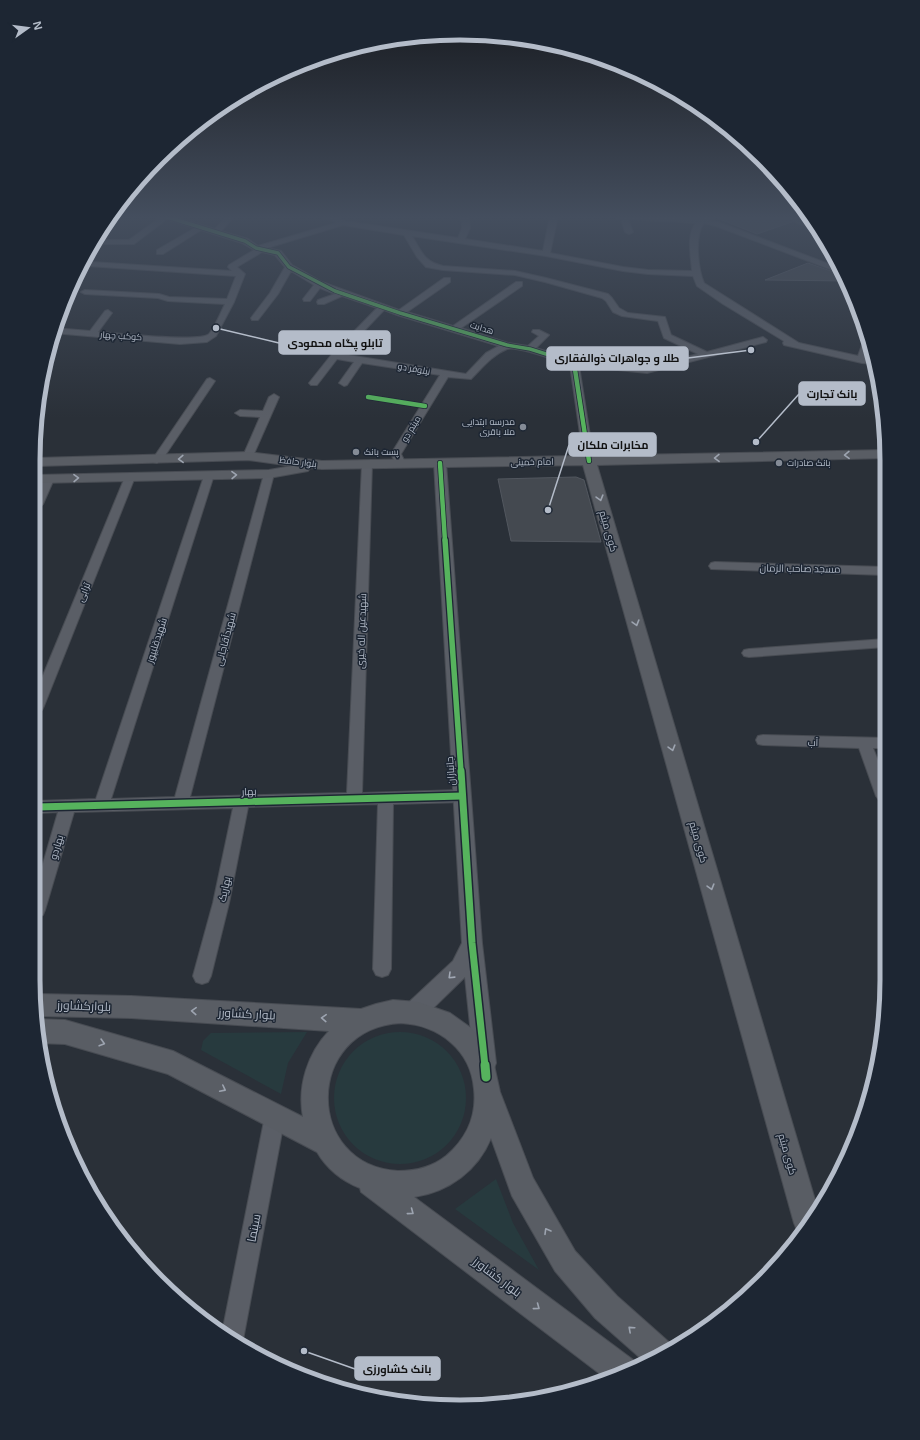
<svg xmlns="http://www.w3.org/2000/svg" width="920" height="1440" font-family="'Open Sans',Cairo,sans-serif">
<rect width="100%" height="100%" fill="#2a3038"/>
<g fill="#273a3e">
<polygon points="307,1032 288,1063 281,1094 201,1050 203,1041 211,1033"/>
<circle cx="400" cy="1098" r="66"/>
<polygon points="496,1179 513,1223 539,1270 455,1209"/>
</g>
<g fill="#444950" stroke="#52575f">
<polygon points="719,216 782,216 785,219 792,222 757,234 717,218"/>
<polygon points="808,263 845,276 847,281 765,280"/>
<polygon points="576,477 584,480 601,542 511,541 498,479"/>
</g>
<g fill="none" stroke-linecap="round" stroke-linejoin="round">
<defs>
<g id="minor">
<path d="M 160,216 L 171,216 L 215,229 L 227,216 L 235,216 L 221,231 L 248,239 L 258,246 L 336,223 L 322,216 L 332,216 L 345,221 L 458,238 L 462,228 L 461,216 L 469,216 L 470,228 L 465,239 L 543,251 L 550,216 L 558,216 L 550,253 L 623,267 L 648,270 L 692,271 C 691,256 686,235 696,223 L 628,219 L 633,232 L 629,234 L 625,232 L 621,219 L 611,216 L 702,219 L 718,222 L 842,269 L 845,275 L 716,226 L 704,223 C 694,235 698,269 704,283 L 799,343 L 858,356 L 864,339 L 868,336 L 871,345 L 867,358 L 874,358 L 875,364 L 862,363 L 784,345 L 783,343 L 784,341 L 723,304 L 697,286 L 693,276 L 648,274 L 623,271 L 546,256 L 412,236 C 422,252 424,262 443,266 L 515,271 L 546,278 L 608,294 L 612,298 L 619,308 L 628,313 L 665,317 L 671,335 L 707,352 L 763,337 L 767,340 L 766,342 L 647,373 L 579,366 L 594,461 L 589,464 L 584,461 L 570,365 C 558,361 516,345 507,349 C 492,355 482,368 471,379 L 448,377 L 401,454 L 406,464 L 401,467 L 397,466 L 391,454 L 440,375 L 362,363 L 347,385 L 344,386 L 339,383 L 354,362 L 337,359 L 317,385 L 311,385 L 309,383 L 332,354 L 377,308 L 342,296 L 324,304 L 318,304 L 317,302 L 318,300 L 335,294 L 320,288 L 310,301 L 304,301 L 303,299 L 314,285 L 291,271 L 278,294 L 258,320 L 252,320 L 251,318 L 270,293 L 285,267 L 275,255 L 262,252 L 237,267 L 245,274 L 234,302 L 216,336 L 207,342 L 180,344 L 53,333 L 54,328 L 90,331 L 105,311 L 108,310 L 112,313 L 98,332 C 115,333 199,343 209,334 C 214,329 221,312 225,304 L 168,301 L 158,298 L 85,294 L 81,292 L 85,290 L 159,294 L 169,297 L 227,299 L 236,276 L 88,266 L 83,263 L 87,259 L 91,262 L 232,271 L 228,267 L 229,265 L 254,250 L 242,243 L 201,230 L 163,254 L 157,254 L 157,250 L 195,228 L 167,219 L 134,244 L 103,244 L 95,252 L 90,252 L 98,240 L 129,240 L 161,217 ZM 343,225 L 404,235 L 417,257 L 426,267 L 443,270 L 515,275 L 545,282 L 602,298 L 606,301 L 613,312 L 622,316 L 658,321 L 664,338 L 698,354 L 647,367 L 575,360 L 536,348 L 549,335 L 539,330 L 533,330 L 532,332 L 539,336 L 528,346 L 508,343 L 461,328 L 522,286 L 522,282 L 516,282 L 453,326 L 407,312 L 450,282 L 450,278 L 444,278 L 399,310 L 322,282 L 292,265 L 281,251 L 267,248 ZM 384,310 L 397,315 L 499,346 L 486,353 L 466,374 L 342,354 Z"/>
<polygon points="210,378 215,381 162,460 157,463 153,462 152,460 207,379"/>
<polygon points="274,394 279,397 253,456 252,458 244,458 243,456 260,417 240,416 235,413 240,410 263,411 269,397"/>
<polygon points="367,461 372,464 362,793 462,790 467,792 470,796 467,800 462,802 393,804 391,969 388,975 382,977 376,975 373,969 378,804 248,807 229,903 211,976 208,982 202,984 196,982 193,976 213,903 233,808 74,812 45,910 43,915 37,917 37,884 58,812 37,813 37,801 96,799 205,473 209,472 214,475 111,799 175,797 264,474 269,471 274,474 190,797 347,793 362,464"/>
<polygon points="130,474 135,477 44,706 42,710 37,711 37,690 125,477"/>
<polygon points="49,476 54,479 43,504 41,506 37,507 37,493 45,477"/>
<polygon points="715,562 885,567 885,575 711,569 709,566 711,563"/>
<polygon points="885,639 885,647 749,657 744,656 742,653 744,650 749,649"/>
<polygon points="763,735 885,738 885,748 873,748 885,778 884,802 879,800 876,796 859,748 763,745 758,744 756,740 758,736"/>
<polygon points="275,1106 282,1109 285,1116 243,1340 241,1346 222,1333 265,1116 268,1109"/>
</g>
<g id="tertiary">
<polygon points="707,216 718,216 705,223 699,223 698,221"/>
<polygon points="440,459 445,460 446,463 482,943 496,1063 493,1071 485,1074 477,1071 474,1063 465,977 423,1018 415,1021 407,1018 404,1011 407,1004 453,961 462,943 434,463 435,460"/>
</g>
<g id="secondary">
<path d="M 784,216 C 797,216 810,218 817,229 L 812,229 L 786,218 Z"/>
<polygon points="886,450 886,458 597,465 818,1210 801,1234 798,1233 794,1223 583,465 322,469 310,468 308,471 269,478 37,483 37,475 269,470 292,466 248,460 37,466 37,458 248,452 322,461"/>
<path d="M 37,994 L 131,996 L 361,1009 L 376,1004 L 393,1000 L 418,1002 L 450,1013 L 471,1028 L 482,1041 L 494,1065 L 500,1092 L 533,1178 L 575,1251 L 617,1296 L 671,1344 L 673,1348 L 646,1363 L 595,1318 L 555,1271 L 512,1196 L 491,1138 C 478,1170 449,1192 414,1197 L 636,1362 L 638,1367 L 624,1374 L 608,1380 L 361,1192 L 360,1188 C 342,1181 327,1169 317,1152 L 168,1074 L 65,1044 L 38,1043 L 37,1019 L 65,1020 L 173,1051 L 303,1117 C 297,1086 308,1053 329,1031 L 131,1018 L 37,1016 ZM 401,1023 C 439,1025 471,1050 474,1089 C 477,1116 466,1139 446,1156 C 432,1167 416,1171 398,1171 C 304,1166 304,1028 401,1023 Z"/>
</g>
</defs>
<use href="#minor" stroke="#484c53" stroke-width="2"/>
<use href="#tertiary" stroke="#484c53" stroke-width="2"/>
<use href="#secondary" stroke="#484c53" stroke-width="2"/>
<use href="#minor" fill="#5a5e66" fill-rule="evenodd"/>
<use href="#tertiary" fill="#5a5e66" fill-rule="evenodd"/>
<use href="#secondary" fill="#595d64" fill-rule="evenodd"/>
<defs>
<polyline id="cycleway-far4" points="164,216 245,241 256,248 278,253 289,267 335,291 400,313 507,345 530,349 562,359"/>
<g id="cycleway-far3">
<polyline points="559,358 574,363 589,461"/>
<polyline points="368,397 425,406"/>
<polyline points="440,463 445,541"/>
</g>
<polyline id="cycleway-far2" points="445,540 461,772"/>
<g id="cycleway-far1">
<polyline points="461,771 472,943 485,1066"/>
<polyline points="37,807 462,796"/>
</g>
<polyline id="cycleway" points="485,1065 486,1077"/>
</defs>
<use href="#cycleway-far4" stroke="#1d2633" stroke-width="5"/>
<use href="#cycleway-far3" stroke="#1d2633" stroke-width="6"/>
<use href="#cycleway-far2" stroke="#1d2633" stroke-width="8"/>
<use href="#cycleway-far1" stroke="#1d2633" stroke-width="10"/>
<use href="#cycleway" stroke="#1d2633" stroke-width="12"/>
<use href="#cycleway-far4" stroke="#56b35d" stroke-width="3.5"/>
<use href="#cycleway-far3" stroke="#56b35d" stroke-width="4.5"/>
<use href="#cycleway-far2" stroke="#56b35d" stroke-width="5.5"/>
<use href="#cycleway-far1" stroke="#56b35d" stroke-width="7"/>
<use href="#cycleway" stroke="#56b35d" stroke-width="9"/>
</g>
<defs><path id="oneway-chevron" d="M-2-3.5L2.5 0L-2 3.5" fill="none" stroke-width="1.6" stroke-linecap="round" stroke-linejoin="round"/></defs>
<g stroke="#9da4b0">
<use href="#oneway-chevron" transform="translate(847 455) rotate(179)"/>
<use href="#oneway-chevron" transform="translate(717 458) rotate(179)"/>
<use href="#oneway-chevron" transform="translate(181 459) rotate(178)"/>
<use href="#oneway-chevron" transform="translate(234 475) rotate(-1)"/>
<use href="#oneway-chevron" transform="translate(76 478) rotate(-1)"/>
<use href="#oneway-chevron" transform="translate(600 498) rotate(74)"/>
<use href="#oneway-chevron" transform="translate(636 623) rotate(74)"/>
<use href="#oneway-chevron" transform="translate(672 748) rotate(74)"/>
<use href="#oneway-chevron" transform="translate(711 887) rotate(74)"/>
<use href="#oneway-chevron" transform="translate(194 1011) rotate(-177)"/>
<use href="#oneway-chevron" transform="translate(324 1018) rotate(-177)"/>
<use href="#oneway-chevron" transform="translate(102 1043) rotate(16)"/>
<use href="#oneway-chevron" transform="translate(223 1089) rotate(27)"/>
<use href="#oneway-chevron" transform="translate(411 1212) rotate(37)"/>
<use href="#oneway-chevron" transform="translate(547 1231) rotate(-120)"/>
<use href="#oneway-chevron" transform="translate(537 1307) rotate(37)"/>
<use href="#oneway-chevron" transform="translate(631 1329) rotate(-138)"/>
</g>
<use stroke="#a2a9b5" href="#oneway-chevron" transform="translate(451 976) rotate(136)"/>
<linearGradient id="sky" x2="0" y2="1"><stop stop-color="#171a1f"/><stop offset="0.52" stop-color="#444e5e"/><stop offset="1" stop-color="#444e5e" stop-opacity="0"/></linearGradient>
<rect width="920" height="418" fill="url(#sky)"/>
<g fill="#848b96" stroke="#1d2633" stroke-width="1.5">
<circle cx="523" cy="427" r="4"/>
<circle cx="356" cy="452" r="4"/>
<circle cx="779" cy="463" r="4"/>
</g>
<g text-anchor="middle" stroke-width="3" stroke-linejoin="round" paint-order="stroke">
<g font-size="9" fill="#b4bcc9" stroke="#1d2633">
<text transform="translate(482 328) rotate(17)" y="3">هدایت</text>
<text transform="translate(121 336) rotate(4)" y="3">کوکب چهار</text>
<text transform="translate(414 369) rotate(10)" y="3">نیلوفر دو</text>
<text transform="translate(411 429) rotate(-59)" y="3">میثم دو</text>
<text transform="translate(298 462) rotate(7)" y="3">بلوار حافظ</text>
<text transform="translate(532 462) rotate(-1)" y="3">امام خمینی</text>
</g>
<g font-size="9" fill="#b4bcc9" stroke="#1d2633" text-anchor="start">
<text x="515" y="425" text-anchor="end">مدرسه ابتدایی<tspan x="515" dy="10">ملا باقری</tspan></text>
<text x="364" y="455">پست بانک</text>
<text x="787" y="466">بانک صادرات</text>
</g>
<g font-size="10" fill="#b4bcc9" stroke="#1d2633">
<text transform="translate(609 531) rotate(74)" y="4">کوی میثم</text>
<text transform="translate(800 568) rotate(1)" y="4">مسجد صاحب الزمان</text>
<text transform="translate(83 592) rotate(-68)" y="4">ترابی</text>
<text transform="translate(361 631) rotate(-88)" y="4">شهیدعین اله خیری</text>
<text transform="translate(225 639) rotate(-75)" y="4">شهیدآقاجانی</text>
<text transform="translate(156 640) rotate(-72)" y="4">شهیدقلیپور</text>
<text transform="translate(813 742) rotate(1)" y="4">آب</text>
<text transform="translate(450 771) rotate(-94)" y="4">جانبازان</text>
<text transform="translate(249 791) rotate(-2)" y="4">بهار</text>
<text transform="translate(699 842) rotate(74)" y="4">کوی میثم</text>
<text transform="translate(56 847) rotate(-73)" y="4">بهاردو</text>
<text transform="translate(224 889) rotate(-78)" y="4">بهاریک</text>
<text transform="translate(788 1154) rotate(74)" y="4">کوی میثم</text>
</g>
<g font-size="12" fill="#b4bcc9" stroke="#1d2633">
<text transform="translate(84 1006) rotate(2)" y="4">بلوارکشاورز</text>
<text transform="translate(247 1014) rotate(3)" y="4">بلوار کشاورز</text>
<text transform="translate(254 1228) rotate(-79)" y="4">سینما</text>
<text transform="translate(497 1277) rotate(37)" y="4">بلوار کشاورز</text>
</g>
</g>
<path d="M0 0H920V1440H0ZM460 40H460A420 420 0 0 1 880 460V980A420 420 0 0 1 460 1400H460A420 420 0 0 1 40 980V460A420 420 0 0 1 460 40Z" fill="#1d2633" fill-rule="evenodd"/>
<path fill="none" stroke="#b4bcc9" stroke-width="5" d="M460 40H460A420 420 0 0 1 880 460V980A420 420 0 0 1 460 1400H460A420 420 0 0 1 40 980V460A420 420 0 0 1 460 40Z"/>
<path fill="none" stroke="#b4bcc9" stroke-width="1.5" d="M216 328L279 343M751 350L688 358M756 442L799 394M548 510L569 445M304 1351L355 1369"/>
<g fill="#b4bcc9" stroke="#1d2633" stroke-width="1.5">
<circle cx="216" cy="328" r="4"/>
<circle cx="751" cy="350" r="4"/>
<circle cx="756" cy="442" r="4"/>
<circle cx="548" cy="510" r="4"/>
<circle cx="304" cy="1351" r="4"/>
</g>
<g fill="#b4bcc9" stroke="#b4bcc9" stroke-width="1.5">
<rect x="279" y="331" width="111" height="23" rx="4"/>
<rect x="547" y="347" width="141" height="23" rx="4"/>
<rect x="799" y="382" width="66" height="23" rx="4"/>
<rect x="569" y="433" width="87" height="23" rx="4"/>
<rect x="355" y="1357" width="85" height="23" rx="4"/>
</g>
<g font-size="11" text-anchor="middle" font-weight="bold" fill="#111">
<text x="335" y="347">تابلو پگاه محمودی</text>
<text x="617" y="362">طلا و جواهرات ذوالفقاری</text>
<text x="832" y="398">بانک تجارت</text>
<text x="613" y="449">مخابرات ملکان</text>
<text x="397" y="1373">بانک کشاورزی</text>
</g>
<g transform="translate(28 28) rotate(76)" stroke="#1d2633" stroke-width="3" paint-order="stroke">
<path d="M0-3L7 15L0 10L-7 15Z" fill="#b4bcc9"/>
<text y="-6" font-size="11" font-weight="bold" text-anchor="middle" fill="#b4bcc9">N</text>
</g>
</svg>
